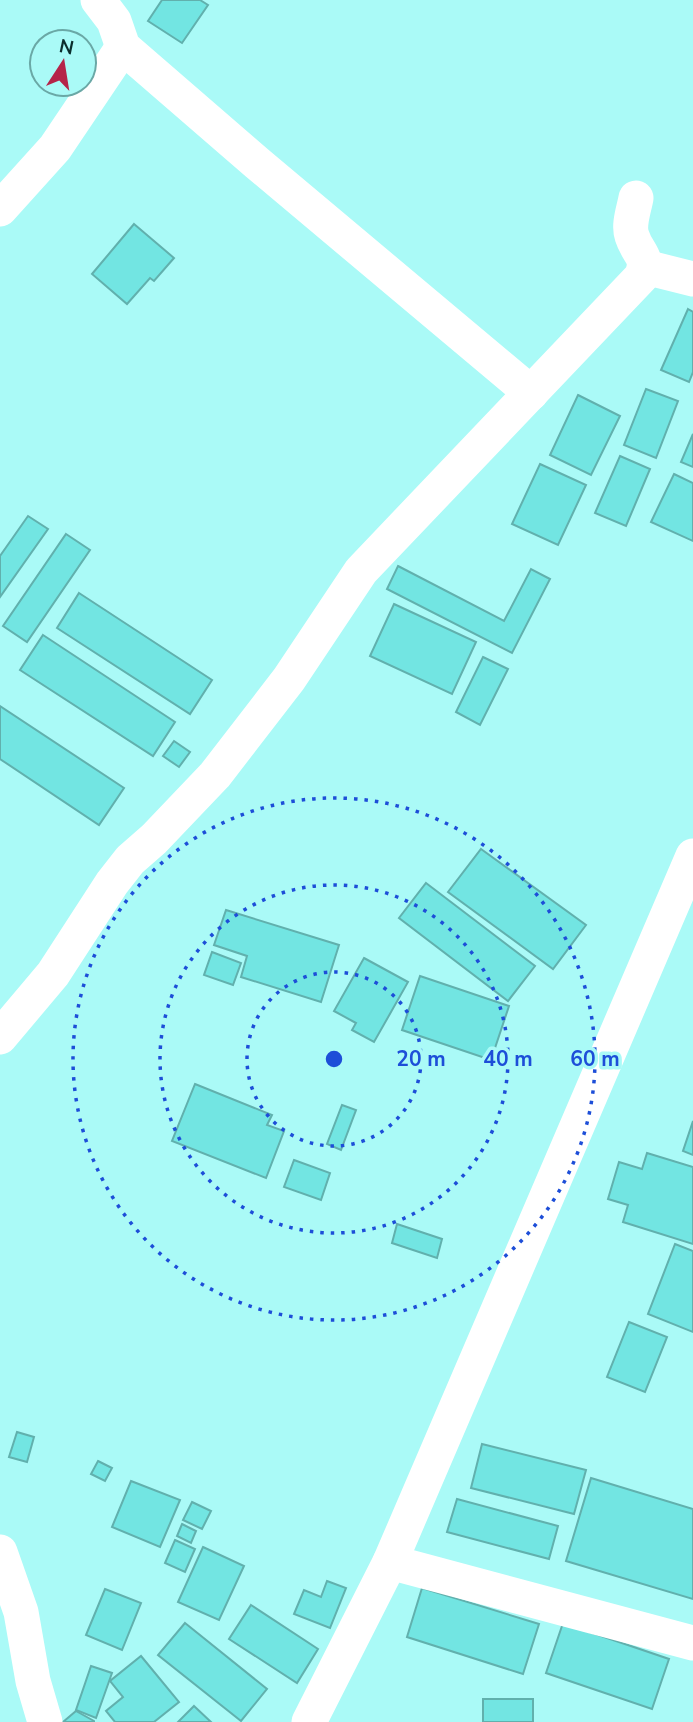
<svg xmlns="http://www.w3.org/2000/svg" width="693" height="1722" font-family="'Nunito Sans',sans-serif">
<rect width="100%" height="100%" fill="#aafaf7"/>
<g fill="#72e5e2" stroke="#61b0ad" stroke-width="2">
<polygon points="162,0 200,0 208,5 182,43 148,21"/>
<polygon points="134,224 174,258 154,281 150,278 127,304 92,274"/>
<polygon points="688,309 693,312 693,372 689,382 661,370"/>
<polygon points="646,389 678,401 656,458 624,445"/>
<polygon points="578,395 620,416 591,475 550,455"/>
<polygon points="693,434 693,467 681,462"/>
<polygon points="620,456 650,469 626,526 595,513"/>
<polygon points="540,464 586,485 558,545 512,524"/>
<polygon points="674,474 693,483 693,541 651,522"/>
<polygon points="28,516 48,529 0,597 0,556"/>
<polygon points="66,534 90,550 27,642 3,626"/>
<polygon points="398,566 504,621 531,569 550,579 512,653 387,589"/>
<polygon points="79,593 212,680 190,714 57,628"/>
<polygon points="394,604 476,642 452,694 370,656"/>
<polygon points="43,635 175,722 153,756 20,670"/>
<polygon points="483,657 508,669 480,725 456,712"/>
<polygon points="0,706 124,788 99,825 0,759"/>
<polygon points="174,741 190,752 179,767 163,756"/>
<polygon points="481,849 586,925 553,969 448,892"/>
<polygon points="426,883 535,966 508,1001 399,918"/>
<polygon points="226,910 339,945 321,1002 241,977 247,956 214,945"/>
<polygon points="212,952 241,963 233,985 204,975"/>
<polygon points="364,958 408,982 374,1042 352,1030 356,1023 334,1011"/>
<polygon points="420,976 509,1006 491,1060 402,1030"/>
<polygon points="195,1084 272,1115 267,1125 284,1131 266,1178 172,1141"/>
<polygon points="342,1105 356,1110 341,1150 327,1144"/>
<polygon points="693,1121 693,1155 683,1151"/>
<polygon points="647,1153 693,1167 693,1244 623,1222 628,1205 608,1199 619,1162 642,1169"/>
<polygon points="294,1160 330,1173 321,1200 284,1187"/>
<polygon points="397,1224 442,1239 437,1258 392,1243"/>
<polygon points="675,1244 693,1251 693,1332 648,1314"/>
<polygon points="629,1322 667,1337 645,1392 607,1377"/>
<polygon points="17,1432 34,1437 27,1462 9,1457"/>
<polygon points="482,1444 586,1470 574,1514 471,1488"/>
<polygon points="98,1461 112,1468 105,1481 91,1474"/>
<polygon points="591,1478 693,1509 693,1599 566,1561"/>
<polygon points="131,1481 180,1500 160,1547 112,1527"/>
<polygon points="457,1499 558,1526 549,1559 447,1532"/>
<polygon points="192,1502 211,1511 202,1529 183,1520"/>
<polygon points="182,1524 196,1531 191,1543 177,1536"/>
<polygon points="175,1540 195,1549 185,1572 165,1563"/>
<polygon points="203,1547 244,1566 219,1620 178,1602"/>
<polygon points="327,1581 346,1588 330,1628 294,1614 304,1590 321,1597"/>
<polygon points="422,1588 539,1624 523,1674 407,1637"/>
<polygon points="105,1589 141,1603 122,1650 86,1635"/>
<polygon points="251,1605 318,1649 297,1683 229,1639"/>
<polygon points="185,1623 267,1689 241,1721 158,1655"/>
<polygon points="563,1623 669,1659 652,1709 546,1673"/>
<polygon points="141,1656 179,1702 154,1722 115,1722 106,1711 123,1697 110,1681"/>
<polygon points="91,1666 112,1673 96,1718 76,1710"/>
<rect x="483" y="1699" width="50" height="23"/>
<polygon points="194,1706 211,1722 178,1722"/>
<polygon points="76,1711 94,1721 94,1722 63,1722"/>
</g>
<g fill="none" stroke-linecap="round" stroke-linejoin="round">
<g stroke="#fff" stroke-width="35">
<polyline points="98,0 114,21 123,47 257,163 531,393"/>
<polyline points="0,209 55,148 123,47"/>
<polyline points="645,267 693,279"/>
<path d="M 0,1037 L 53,974 L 112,883 L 130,860 L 154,839 L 215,775 L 289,679 L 361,571 L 641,277 C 650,256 638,255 632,236 C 628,225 634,209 636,198"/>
<polyline points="0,1552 21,1612 33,1681 45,1722"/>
<polyline points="390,1562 693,1643"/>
<polyline points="309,1722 390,1562 693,856"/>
</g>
</g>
<g fill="none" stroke="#1d4ed8" stroke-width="3.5" stroke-dasharray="3.5 7">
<circle cx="334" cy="1059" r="87"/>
<circle cx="334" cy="1059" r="174"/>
<circle cx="334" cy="1059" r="261"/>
</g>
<circle cx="334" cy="1059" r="10" fill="#1d4ed8" stroke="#aafaf7" stroke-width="3.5"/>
<g font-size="21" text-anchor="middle" font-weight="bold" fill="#1d4ed8" stroke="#aafaf7" stroke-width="7" stroke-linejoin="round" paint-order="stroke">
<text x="421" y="1066">20 m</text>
<text x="508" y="1066">40 m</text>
<text x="595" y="1066">60 m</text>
</g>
<g transform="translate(63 63) rotate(12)"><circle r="33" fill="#aafaf7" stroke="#6aa8a6" stroke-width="2"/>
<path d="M0-5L12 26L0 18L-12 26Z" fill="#b52449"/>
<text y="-10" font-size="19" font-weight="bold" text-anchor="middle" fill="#0b2e2d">N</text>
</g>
</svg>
